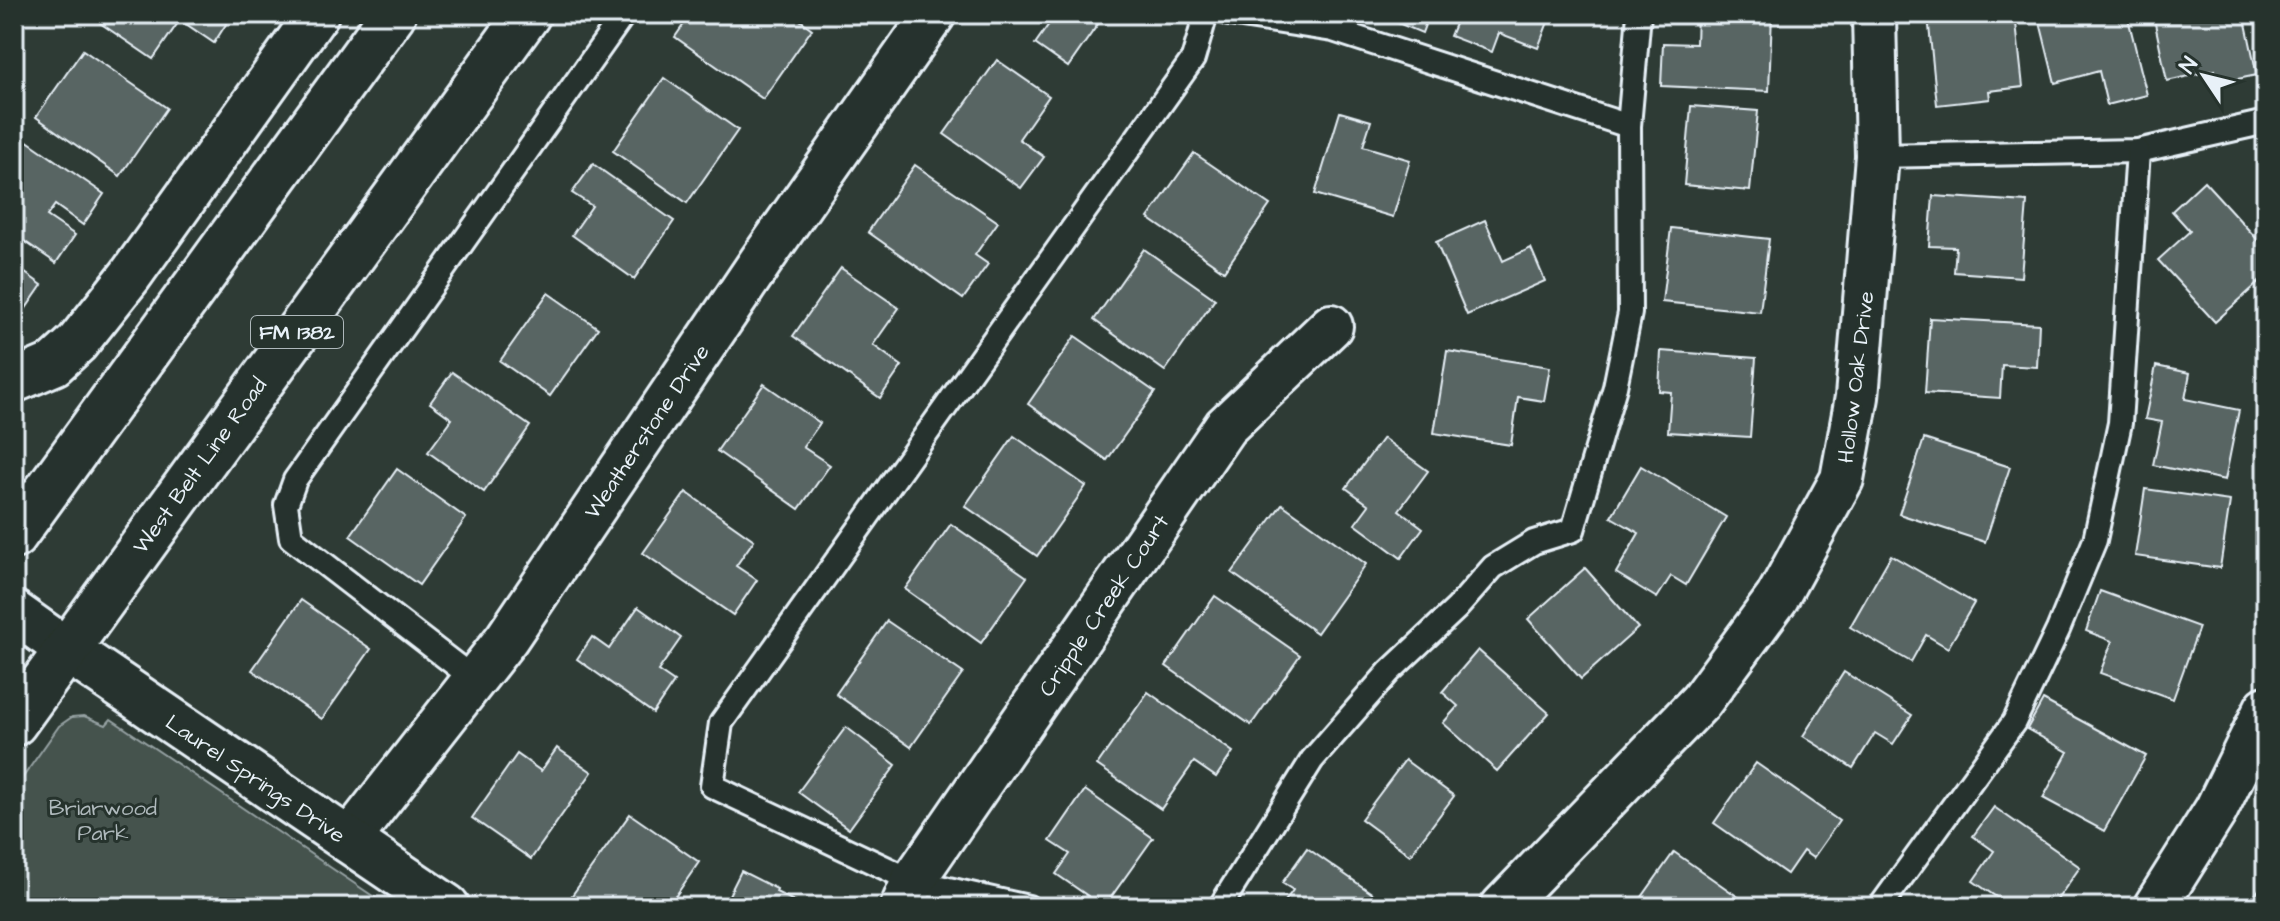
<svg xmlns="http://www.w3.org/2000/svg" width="2280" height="921" font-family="'Architects Daughter',sans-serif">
<rect width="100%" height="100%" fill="#2e3b35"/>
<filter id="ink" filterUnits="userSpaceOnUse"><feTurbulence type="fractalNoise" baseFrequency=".0125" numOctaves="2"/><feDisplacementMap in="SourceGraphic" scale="16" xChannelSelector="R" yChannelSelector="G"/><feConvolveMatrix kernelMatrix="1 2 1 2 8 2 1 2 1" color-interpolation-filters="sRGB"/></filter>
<g filter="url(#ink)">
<polygon fill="#45524e" stroke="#96a2a3" stroke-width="2" points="84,716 106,725 111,719 389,907 14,907 14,790 59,726 72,717"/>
<g fill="#596563" stroke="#e8f1f8" stroke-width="2">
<polygon points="106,14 225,14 230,18 214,43 180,20 153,59 100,23"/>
<polygon points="691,14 792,14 812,29 763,99 675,37"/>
<polygon points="1056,14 1105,14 1068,67 1035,44"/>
<polygon points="1382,14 1429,14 1422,33 1381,16"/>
<polygon points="1459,14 1551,14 1538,48 1499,33 1492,52 1450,36"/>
<polygon points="1697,14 1772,14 1769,91 1661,86 1663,43 1696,44"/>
<polygon points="1951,14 2015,14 2023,87 1989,91 1990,99 1937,105 1928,16"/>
<polygon points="2038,14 2127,14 2147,95 2107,105 2099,71 2055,83"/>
<polygon points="2153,14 2244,14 2257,75 2218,83 2215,70 2167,81"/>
<polygon points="83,50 167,108 120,176 36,117"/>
<polygon points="997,60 1049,96 1019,139 1044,157 1021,188 944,134"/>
<polygon points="664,78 738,130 687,203 613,151"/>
<polygon points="1691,106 1758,111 1750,191 1684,185"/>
<polygon points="1340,112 1371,121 1363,146 1410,160 1393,217 1315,194"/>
<polygon points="20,136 104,194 83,225 55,205 47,216 75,235 56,263 14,234 14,145"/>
<polygon points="1194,153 1270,205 1224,271 1148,218"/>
<polygon points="593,164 674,221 634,279 572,235 592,206 572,193"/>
<polygon points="915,165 998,222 975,255 988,264 963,299 868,232"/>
<polygon points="2204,181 2266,249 2266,276 2215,322 2158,260 2190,231 2172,211"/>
<polygon points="1933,196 2027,202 2021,277 1954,272 1956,247 1929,246"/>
<polygon points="1485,220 1503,261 1531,248 1545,281 1467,315 1436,242"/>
<polygon points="1671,228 1769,239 1760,312 1662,302"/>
<polygon points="1144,249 1215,299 1165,371 1094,320"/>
<polygon points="14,265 42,285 20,317 14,313"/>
<polygon points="841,268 899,308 873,345 902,366 880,398 793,336"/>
<polygon points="548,293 598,328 550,396 500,361"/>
<polygon points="1930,318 2039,324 2037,367 2002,365 2000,398 1925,393"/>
<polygon points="1075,336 1155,392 1107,460 1028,404"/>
<polygon points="1447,351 1550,367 1544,401 1518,397 1511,445 1434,433"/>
<polygon points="1661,351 1756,358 1750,437 1668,432 1671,392 1659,391"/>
<polygon points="2156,366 2190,373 2185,399 2239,410 2225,480 2153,465 2162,422 2145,419"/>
<polygon points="452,372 530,426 484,492 428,452 452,419 430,403"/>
<polygon points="764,384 820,423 803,447 830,465 799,509 717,451"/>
<polygon points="1014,436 1086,486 1037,556 965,506"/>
<polygon points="1383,438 1428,471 1399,510 1423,528 1401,558 1355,524 1369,505 1346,488"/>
<polygon points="1924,439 2010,467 1985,542 1899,514"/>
<polygon points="1641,466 1726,517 1686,585 1671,576 1657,598 1616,573 1639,533 1611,517"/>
<polygon points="397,469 466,518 419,585 350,536"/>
<polygon points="2145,489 2230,501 2220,568 2135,556"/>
<polygon points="686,492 754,540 736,566 757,580 733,615 643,553"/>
<polygon points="1282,504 1366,564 1317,633 1232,573"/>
<polygon points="951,524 1027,577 981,643 905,589"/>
<polygon points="1891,555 1974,603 1948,648 1926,635 1911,662 1850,627"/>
<polygon points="1585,568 1638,628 1581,679 1528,619"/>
<polygon points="2100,591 2199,627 2173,699 2100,673 2112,641 2086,631"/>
<polygon points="1215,596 1300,655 1251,725 1166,666"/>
<polygon points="301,600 371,649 322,719 252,670"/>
<polygon points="638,607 681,638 658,671 674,682 653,713 577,659 592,637 609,649"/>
<polygon points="887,621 963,673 911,747 836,694"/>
<polygon points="1478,650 1549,713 1497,771 1443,723 1458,706 1442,692"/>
<polygon points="1844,672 1912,715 1893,744 1875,733 1853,768 1803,736"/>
<polygon points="1148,692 1233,752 1216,777 1194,762 1161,809 1097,765"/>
<polygon points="2043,700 2146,756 2104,831 2043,798 2068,752 2027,729"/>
<polygon points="846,727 896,765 849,829 798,792"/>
<polygon points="557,748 592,772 531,859 472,818 517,754 541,771"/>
<polygon points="1405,760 1454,796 1410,855 1361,819"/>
<polygon points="1756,763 1839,821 1813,858 1803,851 1787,874 1714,823"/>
<polygon points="1085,790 1153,838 1104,907 1056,874 1070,854 1050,841"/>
<polygon points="1994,807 2080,867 2052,907 2011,907 1973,881 1994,851 1973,836"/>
<polygon points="630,814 699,862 668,907 576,907 568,901"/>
<polygon points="1307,848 1390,906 1389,907 1281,907 1293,890 1282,883"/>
<polygon points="1674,852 1741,899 1735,907 1635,907"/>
<polygon points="741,871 777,889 776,892 806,907 723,907"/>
<polygon points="2266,879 2266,907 2247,907"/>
</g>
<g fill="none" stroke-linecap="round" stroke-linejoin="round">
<defs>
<g id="lane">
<polyline points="1229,14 1333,30 1629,126"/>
<polyline points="1877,156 2138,151 2266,122"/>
<polyline points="474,679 291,538 286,505 295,480 624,14"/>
<polyline points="1028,907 913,881 712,786 721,723 1193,59 1206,14"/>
<polyline points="1220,907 1312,760 1389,672 1457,608 1493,567 1534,542 1573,530 1615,387 1630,313 1629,126 1639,14"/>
<polyline points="1880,907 2014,722 2058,630 2095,540 2120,423 2138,151"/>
</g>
<g id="street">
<polyline points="14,381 54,364 77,343 130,276 317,14"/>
<polyline points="14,612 66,649"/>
<polyline points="348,841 507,638 761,261 934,14"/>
<polyline points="902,907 913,881 1225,427 1331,326"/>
<polyline points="1502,907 1701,701 1777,598 1842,479 1857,397 1877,156 1874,14"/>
<polyline points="2155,907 2216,810 2266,708"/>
</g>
<polyline id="secondary" points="66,649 447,907"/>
<g id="primary">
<polyline points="14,536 393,14"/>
<polyline points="14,723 528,14"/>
</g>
</defs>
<use href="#lane" stroke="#e8f1f8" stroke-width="28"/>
<use href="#street" stroke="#e8f1f8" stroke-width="48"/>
<use href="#secondary" stroke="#e8f1f8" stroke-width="50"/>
<use href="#primary" stroke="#e8f1f8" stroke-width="50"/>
<use href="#lane" stroke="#26332d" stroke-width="22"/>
<use href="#street" stroke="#26332d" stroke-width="42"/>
<use href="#secondary" stroke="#26332d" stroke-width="44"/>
<use href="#primary" stroke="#26332d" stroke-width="44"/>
</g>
</g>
<g text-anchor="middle" stroke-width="6" stroke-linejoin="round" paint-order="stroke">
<rect fill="#26332d" stroke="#aeb8bb" stroke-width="2" x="251" y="316" width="92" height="32" rx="6"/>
<g font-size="20" font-weight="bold" fill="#e8f1f8">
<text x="297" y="339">FM 1382</text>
</g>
<g font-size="22" fill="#e8f1f8" stroke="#26332d">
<text transform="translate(1855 377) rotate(-83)" y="8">Hollow Oak Drive</text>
<text transform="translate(646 431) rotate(-56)" y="8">Weatherstone Drive</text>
<text transform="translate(199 465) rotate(-54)" y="8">West Belt Line Road</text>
<text transform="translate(1103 605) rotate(-56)" y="8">Cripple Creek Court</text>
<text transform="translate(256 778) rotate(34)" y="8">Laurel Springs Drive</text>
</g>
<g font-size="22" fill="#afb9bc" stroke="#26332d">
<text x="103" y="815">Briarwood<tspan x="103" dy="25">Park</tspan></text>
</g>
</g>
<rect width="2280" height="921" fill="none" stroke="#26332d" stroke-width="48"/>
<rect x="24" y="24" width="2232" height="873" fill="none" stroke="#e8f1f8" stroke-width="3" filter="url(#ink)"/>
<g transform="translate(2204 76) rotate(305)" stroke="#26332d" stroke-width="6" paint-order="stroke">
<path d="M0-6L14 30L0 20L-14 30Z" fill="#e8f1f8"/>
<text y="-12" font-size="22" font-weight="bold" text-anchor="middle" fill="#e8f1f8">N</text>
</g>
</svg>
